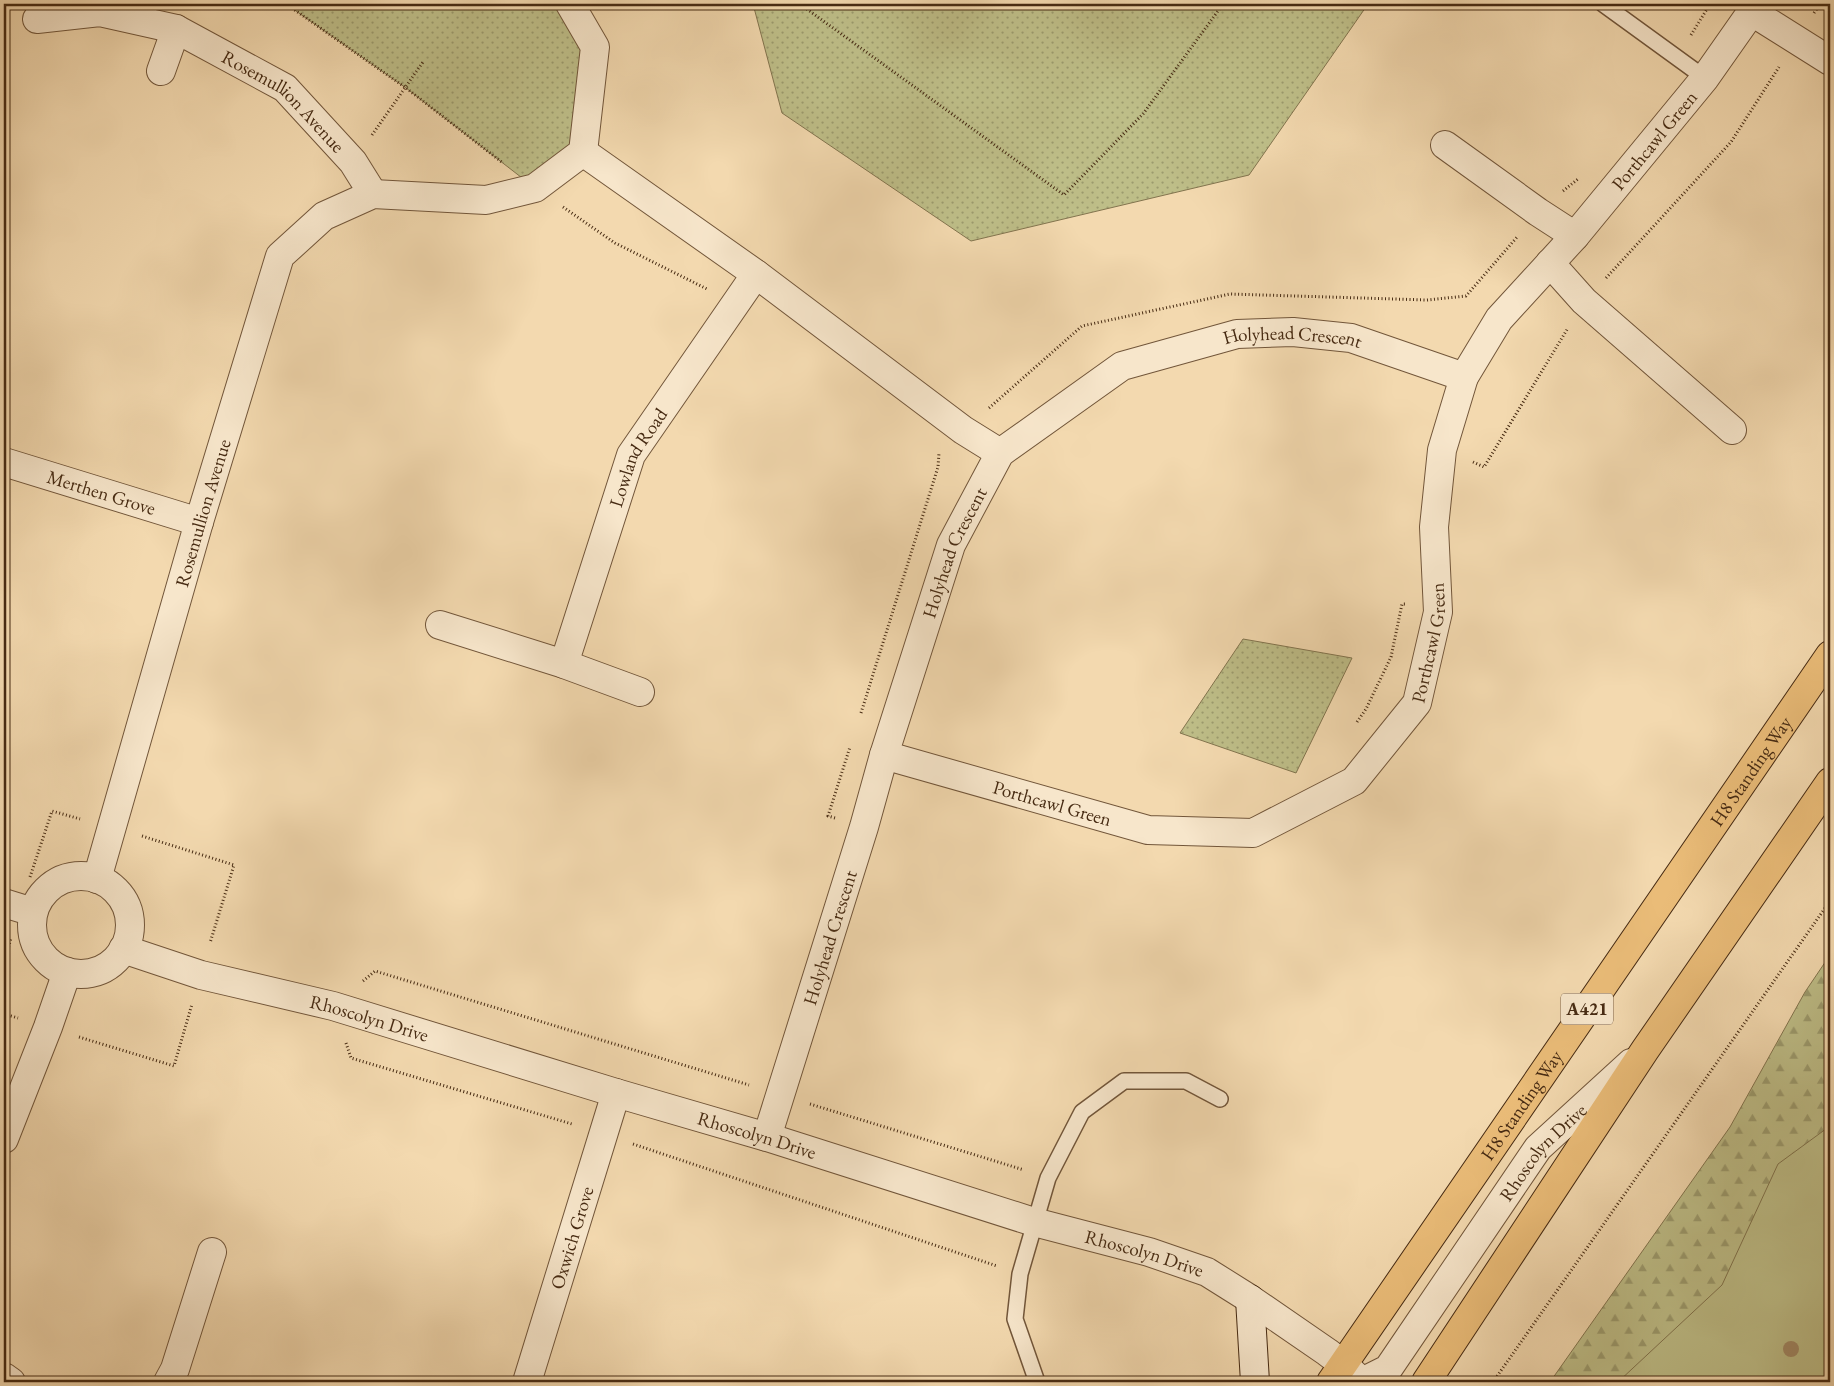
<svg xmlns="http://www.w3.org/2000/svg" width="1834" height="1386" font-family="'EB Garamond',serif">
<defs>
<pattern id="forest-firs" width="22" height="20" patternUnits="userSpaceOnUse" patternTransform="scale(1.25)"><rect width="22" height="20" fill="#bebe88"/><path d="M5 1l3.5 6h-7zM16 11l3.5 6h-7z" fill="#9c9b6e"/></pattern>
<pattern id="park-dots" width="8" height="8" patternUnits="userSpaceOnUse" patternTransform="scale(1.25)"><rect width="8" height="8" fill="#bebe88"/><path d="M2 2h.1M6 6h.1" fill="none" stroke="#9c9b6e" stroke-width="1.8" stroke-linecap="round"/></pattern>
</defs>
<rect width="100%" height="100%" fill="#f3d9af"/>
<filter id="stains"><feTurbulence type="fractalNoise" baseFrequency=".004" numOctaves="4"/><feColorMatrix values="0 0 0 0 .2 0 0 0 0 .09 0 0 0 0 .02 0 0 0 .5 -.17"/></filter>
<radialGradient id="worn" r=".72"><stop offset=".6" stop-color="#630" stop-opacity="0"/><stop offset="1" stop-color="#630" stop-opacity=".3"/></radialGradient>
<polygon fill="#bebe88" stroke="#82744e" points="1830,991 1830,1382 1567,1382"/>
<polygon fill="url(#forest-firs)" stroke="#82744e" points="1830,955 1830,1126 1778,1164 1722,1285 1618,1382 1550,1382 1730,1127 1805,992"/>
<g fill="url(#park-dots)" stroke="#82744e">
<polygon points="286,4 570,4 595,47 583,152 535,188 406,88"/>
<polygon points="753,4 1368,4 1249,175 971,241 782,113"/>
<polygon points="1243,639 1352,658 1296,773 1180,733"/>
</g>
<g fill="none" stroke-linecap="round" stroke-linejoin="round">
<defs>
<g id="lane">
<polyline points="1603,4 1705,78"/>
<polyline points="1037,1382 1015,1319 1020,1274 1048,1178 1082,1112 1124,1081 1186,1081 1220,1099"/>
</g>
<g id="street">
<polyline points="1752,12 1830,61"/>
<path id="s1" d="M 37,19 L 100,12 L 176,29 L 285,88 L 353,162 L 373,194"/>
<polyline points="161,71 176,29"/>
<polyline points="1445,145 1538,212 1575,236"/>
<polyline points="583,152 756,274 963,430 1000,453"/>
<polyline points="1550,263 1584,301 1732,430"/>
<path id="s2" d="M 4,462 L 199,522"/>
<polyline points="440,625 564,664 640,692"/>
<path id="s3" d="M 564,664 L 631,455 L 756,274"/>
<path id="s4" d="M 884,755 L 1148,830 L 1253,833 L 1354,781 L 1417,703 L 1438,612 L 1434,527 L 1442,450 L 1464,377 L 1499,319 L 1575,236 L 1705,78 L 1757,4"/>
<circle cx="81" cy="925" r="49"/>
<path id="s5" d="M 97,879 L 199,522 L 280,256 L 324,216 L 373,194 L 486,200 L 535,188 L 583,152 L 595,47 L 570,4"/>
<polyline points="4,903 33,912"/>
<path id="s6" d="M 123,949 L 201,975 L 333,1006 L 616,1093 L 767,1137 L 1034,1222 L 1149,1252 L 1207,1272 L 1250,1299 L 1327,1352 L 1343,1364 L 1362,1382"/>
<path id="s7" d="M 767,1137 L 864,827 L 884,755 L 951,545 L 1000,453 L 1122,366 L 1237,334 L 1293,332 L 1351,338 L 1464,377"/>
<polyline points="4,1139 48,1027 67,972"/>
<polyline points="4,1377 11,1382"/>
<polyline points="168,1382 175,1369 212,1252"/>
<path id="s8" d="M 527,1382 L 616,1093"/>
<path id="s9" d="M 1362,1382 L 1388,1369 L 1538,1148 L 1631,1063"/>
</g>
<polyline id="secondary" points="1250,1299 1255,1382"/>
<g id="highway">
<path id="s10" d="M 1331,1382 L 1830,655"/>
<polyline points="1426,1382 1645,1050 1830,782"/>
</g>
</defs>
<use href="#lane" stroke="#72563a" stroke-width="18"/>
<use href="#street" stroke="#72563a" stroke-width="30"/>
<use href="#secondary" stroke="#472b13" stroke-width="30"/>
<use href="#highway" stroke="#472b13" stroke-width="30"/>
<g stroke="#472b13" stroke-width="3" stroke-dasharray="1 2.5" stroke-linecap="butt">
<polyline points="286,4 406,88 503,163"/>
<polyline points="806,4 804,7 1064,195 1143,114 1223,4"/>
<polyline points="1326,4 1331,8"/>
<polyline points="1814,13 1820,4"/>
<polyline points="1691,35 1710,4"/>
<polyline points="372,135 423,62"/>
<polyline points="1563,191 1578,179"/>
<polyline points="563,207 615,243 707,289"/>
<polyline points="1606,278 1731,142 1779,67"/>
<polyline points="989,408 1082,326 1230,294 1427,300 1466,296 1518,236"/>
<polyline points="1473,462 1484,467 1568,328"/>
<polyline points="861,713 938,467 939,453"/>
<polyline points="1357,722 1366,709 1391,657 1402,604 1405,604"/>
<polyline points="835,818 828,816 850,747"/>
<polyline points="142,836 234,865 210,943"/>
<polyline points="30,877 52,811 80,819"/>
<polyline points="4,964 11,938"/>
<polyline points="363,981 375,971 749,1085"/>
<polyline points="4,1014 18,1018"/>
<polyline points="79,1037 174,1066 192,1004"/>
<polyline points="346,1043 351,1058 572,1124"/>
<polyline points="810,1104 1024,1170"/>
<polyline points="633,1144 997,1266"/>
<polyline points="1493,1382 1830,901"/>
</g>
<use href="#lane" stroke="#f7e6cb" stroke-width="15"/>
<use href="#street" stroke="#f7e6cb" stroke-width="28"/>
<use href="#secondary" stroke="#f7e6cb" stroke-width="28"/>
<use href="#highway" stroke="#eabc78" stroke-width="28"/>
</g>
<circle fill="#a28966" cx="1791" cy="1349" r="8"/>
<g text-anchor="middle" stroke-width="4" stroke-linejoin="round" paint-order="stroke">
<rect fill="#f7e6cb" stroke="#7c634a" stroke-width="1" x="1561" y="993.5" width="52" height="31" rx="4"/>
<g font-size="18" font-weight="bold" fill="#472b13">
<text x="1587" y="1015">A421</text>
</g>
<g font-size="19" fill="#472b13" stroke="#f7e6cb">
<text dy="7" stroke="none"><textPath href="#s1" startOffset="272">Rosemullion Avenue</textPath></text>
<text dy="7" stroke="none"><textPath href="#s4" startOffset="1230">Porthcawl Green</textPath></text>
<text dy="7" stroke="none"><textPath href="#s7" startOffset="1049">Holyhead Crescent</textPath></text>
<text dy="7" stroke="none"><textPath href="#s3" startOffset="220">Lowland Road</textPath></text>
<text dy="7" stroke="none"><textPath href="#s2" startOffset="102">Merthen Grove</textPath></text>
<text dy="7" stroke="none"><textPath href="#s5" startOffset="381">Rosemullion Avenue</textPath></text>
<text dy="7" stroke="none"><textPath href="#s7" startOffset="614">Holyhead Crescent</textPath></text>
<text dy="7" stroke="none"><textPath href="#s4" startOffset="655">Porthcawl Green</textPath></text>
<text dy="7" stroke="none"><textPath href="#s10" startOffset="741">H8 Standing Way</textPath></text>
<text dy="7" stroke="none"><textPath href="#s4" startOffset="175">Porthcawl Green</textPath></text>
<text dy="7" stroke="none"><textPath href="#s7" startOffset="209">Holyhead Crescent</textPath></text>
<text dy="7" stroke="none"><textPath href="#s6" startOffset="256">Rhoscolyn Drive</textPath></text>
<text dy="7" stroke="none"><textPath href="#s10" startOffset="336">H8 Standing Way</textPath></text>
<text dy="7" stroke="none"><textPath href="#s6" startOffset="661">Rhoscolyn Drive</textPath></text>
<text dy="7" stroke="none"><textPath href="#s9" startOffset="296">Rhoscolyn Drive</textPath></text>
<text dy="7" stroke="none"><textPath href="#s8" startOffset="151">Oxwich Grove</textPath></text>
<text dy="7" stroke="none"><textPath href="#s6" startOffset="1066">Rhoscolyn Drive</textPath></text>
</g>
</g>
<rect width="1834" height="1386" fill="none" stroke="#f3d9af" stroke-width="20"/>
<rect x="5" y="5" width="1824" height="1376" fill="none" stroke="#472b13" stroke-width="2.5"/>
<rect x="10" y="10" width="1814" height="1366" fill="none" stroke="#472b13"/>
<rect width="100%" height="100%" filter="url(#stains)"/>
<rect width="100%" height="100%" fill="url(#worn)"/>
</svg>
